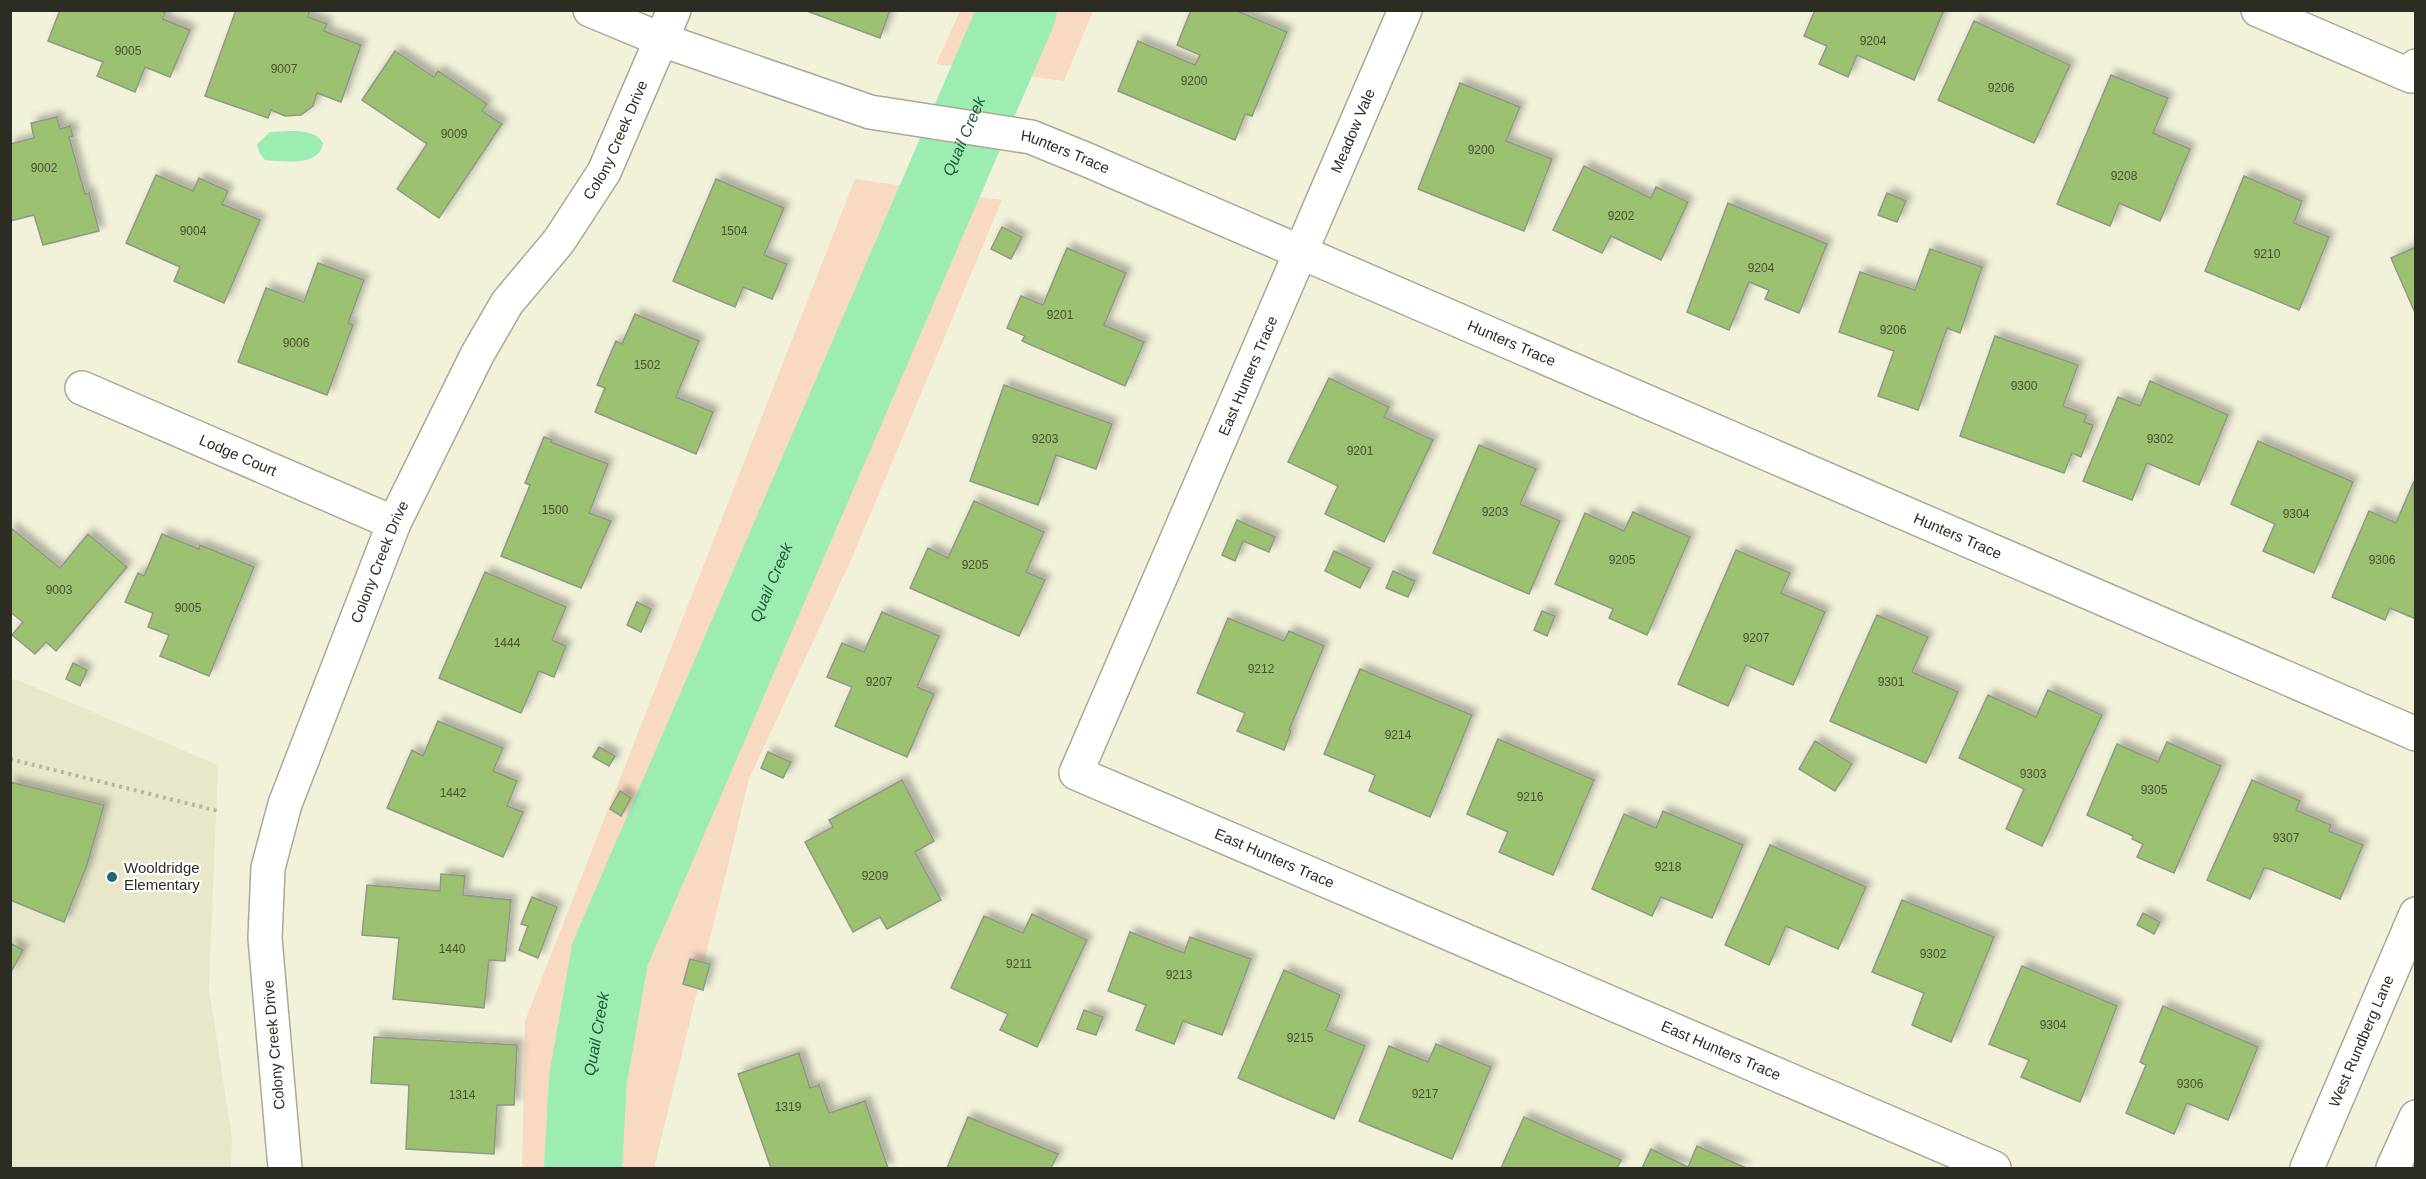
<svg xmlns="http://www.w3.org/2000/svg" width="2426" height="1179" font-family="Helvetica,sans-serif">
<defs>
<filter id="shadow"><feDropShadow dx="5.5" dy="-5.5" stdDeviation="3" flood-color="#0004"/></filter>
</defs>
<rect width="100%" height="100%" fill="#f2f2db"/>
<polygon fill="#e8e7c9" points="10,677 218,765 209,989 232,1138 231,1168 11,1168"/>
<g fill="#f8dac3">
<polygon points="960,11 960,10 1093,11 1064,81 936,64"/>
<polygon points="855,179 1002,200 852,558 749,779 654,1168 522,1168 525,1021"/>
</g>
<path fill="#9dedb3" d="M 288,131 C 300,131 316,131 323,143 C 319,168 282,161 265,160 L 259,152 L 257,144 L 270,132 Z"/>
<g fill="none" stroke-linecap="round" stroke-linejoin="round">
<path stroke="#9dedb3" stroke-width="78" id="s1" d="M 583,1168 L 588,1079 L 610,954 L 1018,10"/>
</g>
<g fill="#9cc171" stroke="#8f9986" stroke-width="1.5" filter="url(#shadow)">
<polygon points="60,10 159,10 165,13 163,19 190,30 170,77 145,67 135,92 97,76 103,62 48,41"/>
<polygon points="236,10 310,10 308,17 327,24 324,31 361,45 341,102 317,93 313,106 301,115 285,116 271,110 268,118 205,96"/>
<polygon points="804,10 890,10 880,38"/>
<polygon points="1191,10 1235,10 1287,32 1252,116 1245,114 1235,140 1118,91 1138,41 1195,65 1200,55 1177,45"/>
<polygon points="1815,10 1944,10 1914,80 1857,55 1848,77 1819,64 1827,46 1804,36"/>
<polygon points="1974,21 2070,65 2034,143 1938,100"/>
<polygon points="395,51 434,77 438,71 487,104 482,111 502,124 439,218 397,189 427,144 362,100"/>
<polygon points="2111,75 2168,98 2153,133 2190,149 2160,221 2119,203 2110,226 2057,204"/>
<polygon points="1460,83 1520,107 1506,141 1552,159 1524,231 1418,189"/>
<polygon points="57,117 60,129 70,126 73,136 69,137 85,194 89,193 99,231 43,245 34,215 10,221 10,144 34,138 31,123"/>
<polygon points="1584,166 1651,198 1656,187 1688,202 1661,260 1611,236 1602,253 1553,230"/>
<polygon points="156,175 193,191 199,178 228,191 222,204 260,220 224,303 174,281 180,267 126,243"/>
<polygon points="2244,176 2302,201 2294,223 2329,237 2299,310 2205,271"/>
<polygon points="716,179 784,208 764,255 787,264 772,299 743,287 735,307 673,281"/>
<polygon points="1887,193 1906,201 1897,222 1878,215"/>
<polygon points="1728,203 1827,244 1799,313 1765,299 1769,290 1749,282 1729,330 1687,312"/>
<polygon points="1002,227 1022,237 1011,259 991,249"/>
<polygon points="2416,247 2416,315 2391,258"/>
<polygon points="1067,248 1126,273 1104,325 1144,342 1125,386 1022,341 1025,336 1007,328 1021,296 1043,305"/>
<polygon points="1930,249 1982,267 1960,333 1947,328 1918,410 1878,396 1894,351 1839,332 1860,272 1915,290"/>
<polygon points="318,263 364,280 348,323 353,325 327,395 238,362 266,288 304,302"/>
<polygon points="635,314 699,341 676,397 713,412 696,454 595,412 605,388 597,385 616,341 622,344"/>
<polygon points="1995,336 2078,365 2063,406 2087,415 2084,422 2093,425 2081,457 2072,453 2064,473 1960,436"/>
<polygon points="1329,378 1389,407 1384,417 1433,440 1384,542 1325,514 1338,486 1288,462"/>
<polygon points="2150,381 2228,415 2199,485 2147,463 2132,500 2083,481 2118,397 2140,406"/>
<polygon points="1004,385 1112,424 1096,469 1056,455 1038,505 970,481"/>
<polygon points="544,437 552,440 551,442 608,464 589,513 611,521 581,588 501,556 530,485 525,483"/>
<polygon points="2258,441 2353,482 2314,573 2263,551 2275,524 2231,504"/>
<polygon points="1479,445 1536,469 1520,504 1560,521 1529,594 1433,553"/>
<polygon points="2414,481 2416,619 2390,608 2385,620 2332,597 2369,511 2396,523"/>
<polygon points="974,501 1044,532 1026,572 1045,580 1019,636 910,588 928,548 948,558"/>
<polygon points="1633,512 1690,537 1647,635 1609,618 1613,609 1555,584 1585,513 1624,531"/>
<polygon points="1237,520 1275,537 1269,552 1243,541 1235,561 1222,555"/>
<polygon points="10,527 60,568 88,534 127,567 56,651 46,642 35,654 12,635 23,622 10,612"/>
<polygon points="162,534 199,549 200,545 254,567 209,676 160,656 169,635 148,627 153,613 125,602 138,573 144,576"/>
<polygon points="1736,550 1790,573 1781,593 1825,612 1793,685 1746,665 1728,706 1678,684"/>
<polygon points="1334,551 1370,568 1360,588 1325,571"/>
<polygon points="1393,571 1415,581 1408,597 1386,588"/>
<polygon points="485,572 566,607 552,640 566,646 554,677 539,671 521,713 439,678"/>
<polygon points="637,602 651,609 641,632 627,625"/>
<polygon points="1542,611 1555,616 1547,636 1534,630"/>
<polygon points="882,612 939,636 917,687 934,694 907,757 835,726 852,687 827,677 842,643 864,652"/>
<polygon points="1877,615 1928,637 1912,672 1958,692 1926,763 1830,721"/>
<polygon points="1228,618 1284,641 1289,631 1324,646 1289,730 1291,731 1284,750 1237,731 1245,713 1197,693"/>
<polygon points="73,663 87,670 80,686 66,679"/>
<polygon points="1360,669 1472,715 1430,817 1369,791 1375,775 1324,754"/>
<polygon points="2048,690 2102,715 2042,846 2006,829 2024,789 1959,758 1988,695 2036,717"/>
<polygon points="438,721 503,748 493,771 517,781 507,806 523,812 503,857 387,808 412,750 423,756"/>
<polygon points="1498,739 1594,780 1553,875 1499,852 1508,832 1467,814"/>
<polygon points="1815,741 1852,764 1835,791 1799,769"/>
<polygon points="2167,742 2221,766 2174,873 2137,857 2143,844 2132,839 2133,836 2087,815 2117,744 2158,762"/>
<polygon points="599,747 615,756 609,766 593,757"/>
<polygon points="768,752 791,762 783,778 761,768"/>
<polygon points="902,780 934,841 915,852 941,900 887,929 880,917 853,932 805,842 833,827 829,820"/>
<polygon points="2252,780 2300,801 2296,810 2331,825 2329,831 2363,845 2340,899 2270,869 2264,868 2250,899 2207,880"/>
<polygon points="10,782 104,805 87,865 64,922 10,900"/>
<polygon points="620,791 631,798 621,816 610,809"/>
<polygon points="1663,811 1743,845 1712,918 1661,897 1652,916 1592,889 1624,814 1656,828"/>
<polygon points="1770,845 1866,887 1838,949 1786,926 1769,965 1725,945"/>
<polygon points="441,874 465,876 463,895 511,900 505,961 489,960 484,1008 393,999 399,938 362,935 367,885 440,891"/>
<polygon points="532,897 557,907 538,958 519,950 528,926 521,924"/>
<polygon points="1902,900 1994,937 1951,1042 1912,1025 1924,993 1872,972"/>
<polygon points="2143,913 2160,922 2154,934 2137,925"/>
<polygon points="1032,914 1087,940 1037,1047 1000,1030 1008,1014 951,988 984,916 1023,933"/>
<polygon points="1130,932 1184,953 1190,937 1251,959 1222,1035 1183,1021 1174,1044 1136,1030 1146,1005 1108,991"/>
<polygon points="10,943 23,950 10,974"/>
<polygon points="690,959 710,964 703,990 683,984"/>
<polygon points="2022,966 2117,1006 2080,1102 2021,1077 2029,1060 1989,1044"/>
<polygon points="1284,970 1340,995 1326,1030 1365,1046 1334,1119 1238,1078"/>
<polygon points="2163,1006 2258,1047 2228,1120 2187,1103 2174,1134 2126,1113 2146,1065 2140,1062"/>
<polygon points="1084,1010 1103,1017 1096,1035 1077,1029"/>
<polygon points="374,1037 517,1045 514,1105 497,1105 494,1154 406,1149 409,1085 371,1083"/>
<polygon points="1436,1044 1491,1067 1452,1159 1359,1121 1389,1046 1428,1062"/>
<polygon points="799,1053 810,1088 819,1085 829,1113 865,1101 888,1168 771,1168 738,1074"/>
<polygon points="968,1117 1058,1154 1051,1168 947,1168"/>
<polygon points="1524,1117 1621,1160 1617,1168 1501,1168"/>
<polygon points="1697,1146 1746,1168 1642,1168 1651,1149 1688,1167"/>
</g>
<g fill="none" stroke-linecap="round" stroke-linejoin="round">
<defs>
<g id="minor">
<path id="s2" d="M 590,10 L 662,40 L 870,112 L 1031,137 L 1085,159 L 2416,734"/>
<path id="s3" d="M 1405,10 L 1076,773 L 1994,1168"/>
<polyline points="2258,10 2411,76 2416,66"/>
<path id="s4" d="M 82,388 L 394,523"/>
<path id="s5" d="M 285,1168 L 265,938 L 268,868 L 285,804 L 394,523 L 477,355 L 507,303 L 559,241 L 604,172 L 674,10"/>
</g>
<g id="secondary">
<path id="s6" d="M 2307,1168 L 2416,914"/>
<polyline points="2393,1168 2416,1117"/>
</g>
</defs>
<use href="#minor" stroke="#aaa994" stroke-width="36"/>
<use href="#secondary" stroke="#aaa994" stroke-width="36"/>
<polyline stroke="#b6b6a3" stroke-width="4" stroke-dasharray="3 4.5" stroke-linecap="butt" points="10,759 218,811"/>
<use href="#minor" stroke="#fff" stroke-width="33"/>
<use href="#secondary" stroke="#fff" stroke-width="33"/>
</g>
<circle fill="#246579" stroke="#fff" stroke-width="2" cx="112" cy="877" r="6"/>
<g text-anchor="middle" stroke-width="4.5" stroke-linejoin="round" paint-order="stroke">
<g font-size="12" fill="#485136">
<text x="1873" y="45">9204</text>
<text x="128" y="55">9005</text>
<text x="284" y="73">9007</text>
<text x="1194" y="85">9200</text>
<text x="2001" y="92">9206</text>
<text x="454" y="138">9009</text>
<text x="1481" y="154">9200</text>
<text x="44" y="172">9002</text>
<text x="2124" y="180">9208</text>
<text x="1621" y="220">9202</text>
<text x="193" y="235">9004</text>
<text x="734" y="235">1504</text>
<text x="2267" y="258">9210</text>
<text x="1761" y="272">9204</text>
<text x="1060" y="319">9201</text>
<text x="1893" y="334">9206</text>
<text x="296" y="347">9006</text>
<text x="647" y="369">1502</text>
<text x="2024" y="390">9300</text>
<text x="1045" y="443">9203</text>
<text x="2160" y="443">9302</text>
<text x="1360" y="455">9201</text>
<text x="555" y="514">1500</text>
<text x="1495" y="516">9203</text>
<text x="2296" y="518">9304</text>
<text x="1622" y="564">9205</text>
<text x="2382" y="564">9306</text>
<text x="975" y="569">9205</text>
<text x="59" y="594">9003</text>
<text x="188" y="612">9005</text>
<text x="1756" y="642">9207</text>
<text x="507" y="647">1444</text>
<text x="1261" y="673">9212</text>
<text x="879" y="686">9207</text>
<text x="1891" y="686">9301</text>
<text x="1398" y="739">9214</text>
<text x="2033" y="778">9303</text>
<text x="2154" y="794">9305</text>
<text x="453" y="797">1442</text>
<text x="1530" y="801">9216</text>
<text x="2286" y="842">9307</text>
<text x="1668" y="871">9218</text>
<text x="875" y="880">9209</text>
<text x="452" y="953">1440</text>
<text x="1933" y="958">9302</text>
<text x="1019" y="968">9211</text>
<text x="1179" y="979">9213</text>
<text x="2053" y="1029">9304</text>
<text x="1300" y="1042">9215</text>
<text x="2190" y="1088">9306</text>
<text x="1425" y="1098">9217</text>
<text x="462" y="1099">1314</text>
<text x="788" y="1111">1319</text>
</g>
<g font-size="15" fill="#2c2c23" stroke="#fff">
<text transform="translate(1353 131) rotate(-67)" y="5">Meadow Vale</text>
<text dy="5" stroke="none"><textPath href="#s5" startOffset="1113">Colony Creek Drive</textPath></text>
<text dy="5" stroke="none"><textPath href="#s2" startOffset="498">Hunters Trace</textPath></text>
<text dy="5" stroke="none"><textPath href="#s2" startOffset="984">Hunters Trace</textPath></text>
<text transform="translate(1248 376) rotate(-67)" y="5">East Hunters Trace</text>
<text dy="5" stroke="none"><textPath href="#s4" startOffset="170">Lodge Court</textPath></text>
<text dy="5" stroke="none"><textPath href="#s2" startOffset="1470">Hunters Trace</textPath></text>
<text dy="5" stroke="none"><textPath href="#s5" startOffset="627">Colony Creek Drive</textPath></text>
<text dy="5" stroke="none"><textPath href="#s3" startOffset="1047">East Hunters Trace</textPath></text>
<text dy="5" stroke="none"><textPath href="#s6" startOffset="138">West Rundberg Lane</textPath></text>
<text transform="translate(274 1045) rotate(-95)" y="5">Colony Creek Drive</text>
<text dy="5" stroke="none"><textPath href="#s3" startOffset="1533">East Hunters Trace</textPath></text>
</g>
<g font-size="15" fill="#2c2c23" stroke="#fff" text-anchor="start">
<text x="124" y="873">Wooldridge<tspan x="124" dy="17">Elementary</tspan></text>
</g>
<g font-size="16" font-style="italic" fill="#205934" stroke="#fff">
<text dy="6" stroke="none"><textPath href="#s1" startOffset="1107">Quail Creek</textPath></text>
<text dy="6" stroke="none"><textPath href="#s1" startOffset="621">Quail Creek</textPath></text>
<text dy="6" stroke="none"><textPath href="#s1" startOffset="135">Quail Creek</textPath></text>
</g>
</g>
<rect width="2426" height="1179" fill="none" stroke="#2c2c23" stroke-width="24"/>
</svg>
